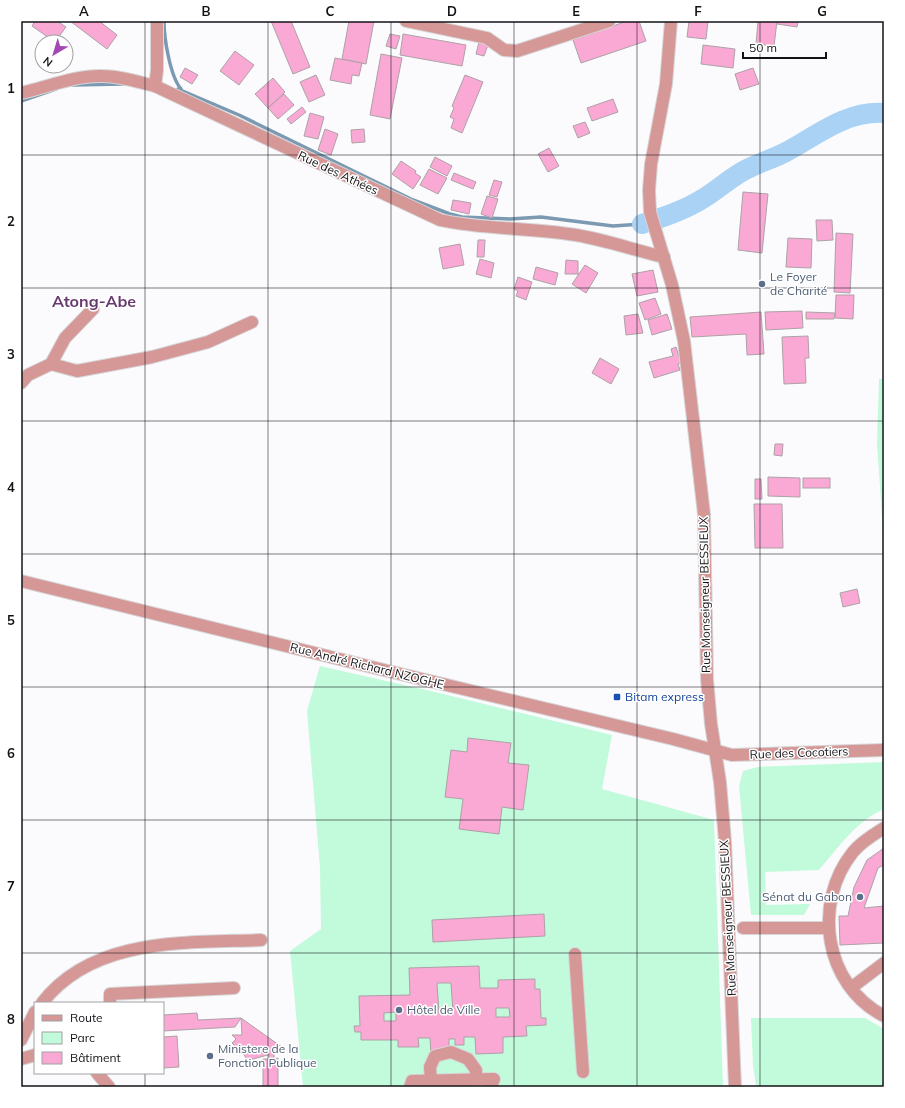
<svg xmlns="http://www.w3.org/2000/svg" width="905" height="1108" font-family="Mulish,sans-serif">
<rect width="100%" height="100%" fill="#fbfbfd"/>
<g fill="#c2fadc">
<polygon points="879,379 884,379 884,547 877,443"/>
<polygon points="320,666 435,692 612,735 602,789 714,820 723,1087 303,1087 290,951 321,929 320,868 307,711"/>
<path d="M 884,762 L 884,809 C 856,821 838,848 819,870 L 765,872 L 766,905 L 810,904 L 804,915 L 751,915 L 739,786 L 743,771 L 758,767 Z"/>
<polygon points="751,1018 865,1018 884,1029 884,1087 756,1087 753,1065"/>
</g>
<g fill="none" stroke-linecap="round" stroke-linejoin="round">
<g stroke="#7c99b2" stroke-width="3.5">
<path d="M 164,21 C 164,38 170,76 181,89"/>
<polyline points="73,85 123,84"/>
<polyline points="178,89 239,115 413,200 450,214 462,217 510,219 541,217 613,226 642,224"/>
<polyline points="21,101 56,89"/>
</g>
<path stroke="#a9d2f5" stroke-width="20" d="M 642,224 C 664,217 685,210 704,198 C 719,189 731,177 747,169 C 759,163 772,159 784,153 C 815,137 846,110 884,113"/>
</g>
<g fill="#faa9d4" stroke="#ada1a6" fill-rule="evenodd">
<polygon points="35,21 57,21 66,27 55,42 32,26"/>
<polygon points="70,21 99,21 117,35 107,49"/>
<polygon points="271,21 291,21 310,67 293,74"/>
<polygon points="349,21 374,21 366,64 342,59"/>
<polygon points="627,21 639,21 646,41 581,63 573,40"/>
<polygon points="689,21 708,21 706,39 687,37"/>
<polygon points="758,21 777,21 774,46 756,44"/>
<polygon points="778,21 798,21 797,27 777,24"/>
<polygon points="390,34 400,36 396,49 386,46"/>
<polygon points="403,34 466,45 462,66 400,55"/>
<polygon points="479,42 488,45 484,56 476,54"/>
<polygon points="703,45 735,49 733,68 701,64"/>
<polygon points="235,51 254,65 239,85 220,71"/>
<polygon points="381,54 402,58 390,119 370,115"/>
<polygon points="335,58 362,63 359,76 352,75 351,84 330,80"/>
<polygon points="185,68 198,75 192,84 180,77"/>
<polygon points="753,68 759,84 740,90 735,74"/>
<polygon points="316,75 325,95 309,102 300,82"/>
<polygon points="465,75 483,82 462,133 451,128 454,119 450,117 454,108 452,106"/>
<polygon points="273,78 285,92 268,108 255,94"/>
<polygon points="284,94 294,105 278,119 268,108"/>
<polygon points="613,99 618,112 592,121 587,108"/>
<polygon points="302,107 306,112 291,124 287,119"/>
<polygon points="310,113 324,117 318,139 304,136"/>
<polygon points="585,122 590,133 578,138 573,126"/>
<polygon points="325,129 338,134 331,155 318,150"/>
<polygon points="364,129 365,142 352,143 351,130"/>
<polygon points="549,148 559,166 548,172 538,154"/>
<polygon points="435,157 452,166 447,176 430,167"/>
<polygon points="401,161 416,171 415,173 421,177 413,189 392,174"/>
<polygon points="429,169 447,178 438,194 420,185"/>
<polygon points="454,173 476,182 473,189 451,180"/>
<polygon points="494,180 502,182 497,197 489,195"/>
<polygon points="743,192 768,194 762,253 738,250"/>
<polygon points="487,196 498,199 492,218 481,214"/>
<polygon points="453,200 471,203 469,214 451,210"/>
<polygon points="816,220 832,220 833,240 817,241"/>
<polygon points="836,233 853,234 850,293 834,292"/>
<polygon points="788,238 812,239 811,268 786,267"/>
<polygon points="478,240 485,240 484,257 477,257"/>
<polygon points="460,244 464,265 443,269 439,248"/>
<polygon points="480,259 494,263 491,278 476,274"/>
<polygon points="566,260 578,261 578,274 565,274"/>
<polygon points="585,265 598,273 586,293 572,284"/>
<polygon points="536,267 558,273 555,285 533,279"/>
<polygon points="653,270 658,292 637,296 632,274"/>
<polygon points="518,277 532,282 526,300 516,296 518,291 514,289"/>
<polygon points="836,295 854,295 853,319 835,318"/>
<polygon points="655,298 661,314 645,320 639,303"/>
<polygon points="802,311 803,328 766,330 765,312"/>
<polygon points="761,312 764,354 747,355 746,334 692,337 690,317"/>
<polygon points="806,312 835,313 834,319 806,319"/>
<polygon points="638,314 643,333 626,335 624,316"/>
<polygon points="667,314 672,329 652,335 648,320"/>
<polygon points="808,336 809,358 805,358 806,383 784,384 782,337"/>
<polygon points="676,347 681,363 678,364 680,370 654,378 649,362 673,356 671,349"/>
<polygon points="600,358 619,369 611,384 592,373"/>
<polygon points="775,444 783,444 782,456 774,455"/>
<polygon points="768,477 800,478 800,497 768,496"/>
<rect x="803" y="478" width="27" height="10"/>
<polygon points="755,479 761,479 762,499 755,499"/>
<polygon points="754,504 782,504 783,548 755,548"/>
<polygon points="857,589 860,603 843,607 840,593"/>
<polygon points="468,738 511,743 508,763 529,765 523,810 502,807 499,834 459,829 463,799 445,797 451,750 467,752"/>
<polygon points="884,848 884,865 878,868 864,908 884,906 884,943 840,945 839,916 848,916 854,887 867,860"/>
<polygon points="544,914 545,936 433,942 432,920"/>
<path d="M 479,966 L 480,988 L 498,988 L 498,980 L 535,979 L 535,989 L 540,989 L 541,1018 L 546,1018 L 546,1025 L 526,1026 L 527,1036 L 503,1037 L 503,1053 L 476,1054 L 475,1037 L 464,1037 L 464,1045 L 455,1045 L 455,1039 L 449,1039 L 449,1055 L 431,1055 L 430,1038 L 418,1038 L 419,1047 L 398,1047 L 398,1040 L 361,1040 L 361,1032 L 355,1032 L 354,1026 L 360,1026 L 359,996 L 410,995 L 409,968 ZM 437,983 L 451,983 L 453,1012 L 439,1013 ZM 496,1008 L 509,1008 L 510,1017 L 496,1017 ZM 396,1012 L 396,1021 L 384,1021 L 384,1013 Z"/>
<polygon points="197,1013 198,1020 241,1018 235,1027 163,1031 163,1015"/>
<polygon points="241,1018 286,1050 246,1061 245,1056 232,1043 236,1039 232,1035 242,1035"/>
<polygon points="177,1036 179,1067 163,1068 163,1037"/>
<polygon points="269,1051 274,1051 274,1059 278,1058 278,1087 263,1087 263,1059 269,1059"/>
</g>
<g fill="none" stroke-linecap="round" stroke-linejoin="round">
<defs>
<g id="minor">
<polyline points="406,21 487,38 504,50 517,51 609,21"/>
<polyline points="671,21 666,84 651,164 649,190 650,212 672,285 684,341 704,514 707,679 711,724 720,782 725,841 735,1087"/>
<polyline points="155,86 157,70 157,21"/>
<path d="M 21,93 C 48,87 75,75 103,76 C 120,76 138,82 155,86 L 440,220 C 484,230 530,227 576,235 C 606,240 634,250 664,257"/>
<polyline points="51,364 77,371 152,357 208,342 252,322"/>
<polyline points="21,383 28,375 51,364 65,338 93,309"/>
<polyline points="21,581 388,671 673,739 732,755 884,750"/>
<path d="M 884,828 C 873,835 861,842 853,852 C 812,903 824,985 884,1016"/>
<polyline points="743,928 828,928"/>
<polyline points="575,954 583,1072"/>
<polyline points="851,988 884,963"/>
<path d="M 42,1003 C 93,937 185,943 261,940"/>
<polyline points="110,1003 110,994 234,988"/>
<polyline points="21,1040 35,1012"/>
<polyline points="21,1059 35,1055"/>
<polyline points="97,1073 109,1087"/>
<polyline points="431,1081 430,1067 435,1056 451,1052 468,1059 476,1070 476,1079"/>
<polyline points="410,1087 412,1081 494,1079 491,1087"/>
</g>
</defs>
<use href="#minor" stroke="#d6d6d8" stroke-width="14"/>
<use href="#minor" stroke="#d69797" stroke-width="12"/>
</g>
<path fill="none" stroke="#131317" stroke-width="1" stroke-opacity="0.55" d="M 145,21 L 145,1003M 268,21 L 268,1087M 391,21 L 391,1087M 514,21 L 514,1087M 637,21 L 637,1087M 760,21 L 760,1087M 21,155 L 884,155M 21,288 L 884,288M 21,421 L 884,421M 21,554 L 884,554M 21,687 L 884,687M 21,820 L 884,820M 21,953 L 884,953M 145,1073 L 145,1087"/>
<g fill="#5c6f8a" stroke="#fff" stroke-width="1.5">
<circle cx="762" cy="284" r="4"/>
<circle cx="860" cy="897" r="4"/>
<circle cx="399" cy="1010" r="4"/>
<circle cx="210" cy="1056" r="4"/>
</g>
<rect fill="#1a4fb4" stroke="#fff" stroke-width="1.5" x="613" y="693" width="8" height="8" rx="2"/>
<g text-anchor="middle" stroke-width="3" stroke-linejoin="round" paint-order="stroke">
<g font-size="12" fill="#131317" stroke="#fff">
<text transform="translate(338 173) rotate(25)" y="4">Rue des Athées</text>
<text transform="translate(705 595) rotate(-91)" y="4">Rue Monseigneur BESSIEUX</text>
<text transform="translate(367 666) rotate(14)" y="4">Rue André Richard NZOGHE</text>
<text transform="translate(799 753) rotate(-2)" y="4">Rue des Cocotiers</text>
<text transform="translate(728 918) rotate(-93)" y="4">Rue Monseigneur BESSIEUX</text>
</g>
<g font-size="12" fill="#4e5e75" stroke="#fff" text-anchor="start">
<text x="770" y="281">Le Foyer<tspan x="770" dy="14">de Charité</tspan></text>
<text x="852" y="901" text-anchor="end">Sénat du Gabon</text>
<text x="407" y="1014">Hôtel de Ville</text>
<text x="218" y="1053">Ministere de la<tspan x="218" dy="14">Fonction Publique</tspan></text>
</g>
<g font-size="12" fill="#164399" stroke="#fff" text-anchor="start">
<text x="625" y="701">Bitam express</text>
</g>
<g font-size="16" font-weight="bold" fill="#673a6f" stroke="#fff">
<text x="94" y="307">Atong-Abe</text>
</g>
</g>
<rect width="905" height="1108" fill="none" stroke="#ffffff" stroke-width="44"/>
<rect x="34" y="1002" width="130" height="72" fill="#ffffff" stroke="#a1a1a2"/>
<rect x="42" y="1015" width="20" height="6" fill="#d69797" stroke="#a1a1a2"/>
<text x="70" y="1022" font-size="12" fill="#131317">Route</text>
<rect x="42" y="1032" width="20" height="12" fill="#c2fadc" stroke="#a1a1a2"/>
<text x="70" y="1042" font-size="12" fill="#131317">Parc</text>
<rect x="42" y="1052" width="20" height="12" fill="#faa9d4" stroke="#a1a1a2"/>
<text x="70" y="1062" font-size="12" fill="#131317">Bâtiment</text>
<g transform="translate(54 54) rotate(218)"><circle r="19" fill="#ffffff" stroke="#a1a1a2"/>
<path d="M0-3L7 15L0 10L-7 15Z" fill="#a348b2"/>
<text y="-6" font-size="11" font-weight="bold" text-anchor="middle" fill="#131317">N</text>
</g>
<path d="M743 52v6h83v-6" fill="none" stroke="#131317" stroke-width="2"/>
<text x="749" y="52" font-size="12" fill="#131317" stroke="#ffffff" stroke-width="3" paint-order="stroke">50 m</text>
<rect x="22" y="22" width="861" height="1064" fill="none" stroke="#131317" stroke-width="1.5"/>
<g font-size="13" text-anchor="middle" font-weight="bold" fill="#131317">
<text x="84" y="16">A</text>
<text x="206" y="16">B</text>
<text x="330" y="16">C</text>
<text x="452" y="16">D</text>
<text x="576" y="16">E</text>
<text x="698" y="16">F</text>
<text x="822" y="16">G</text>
<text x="11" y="93">1</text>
<text x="11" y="226">2</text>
<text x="11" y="359">3</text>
<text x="11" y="492">4</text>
<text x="11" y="625">5</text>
<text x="11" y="758">6</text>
<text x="11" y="891">7</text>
<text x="11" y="1024">8</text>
</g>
</svg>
